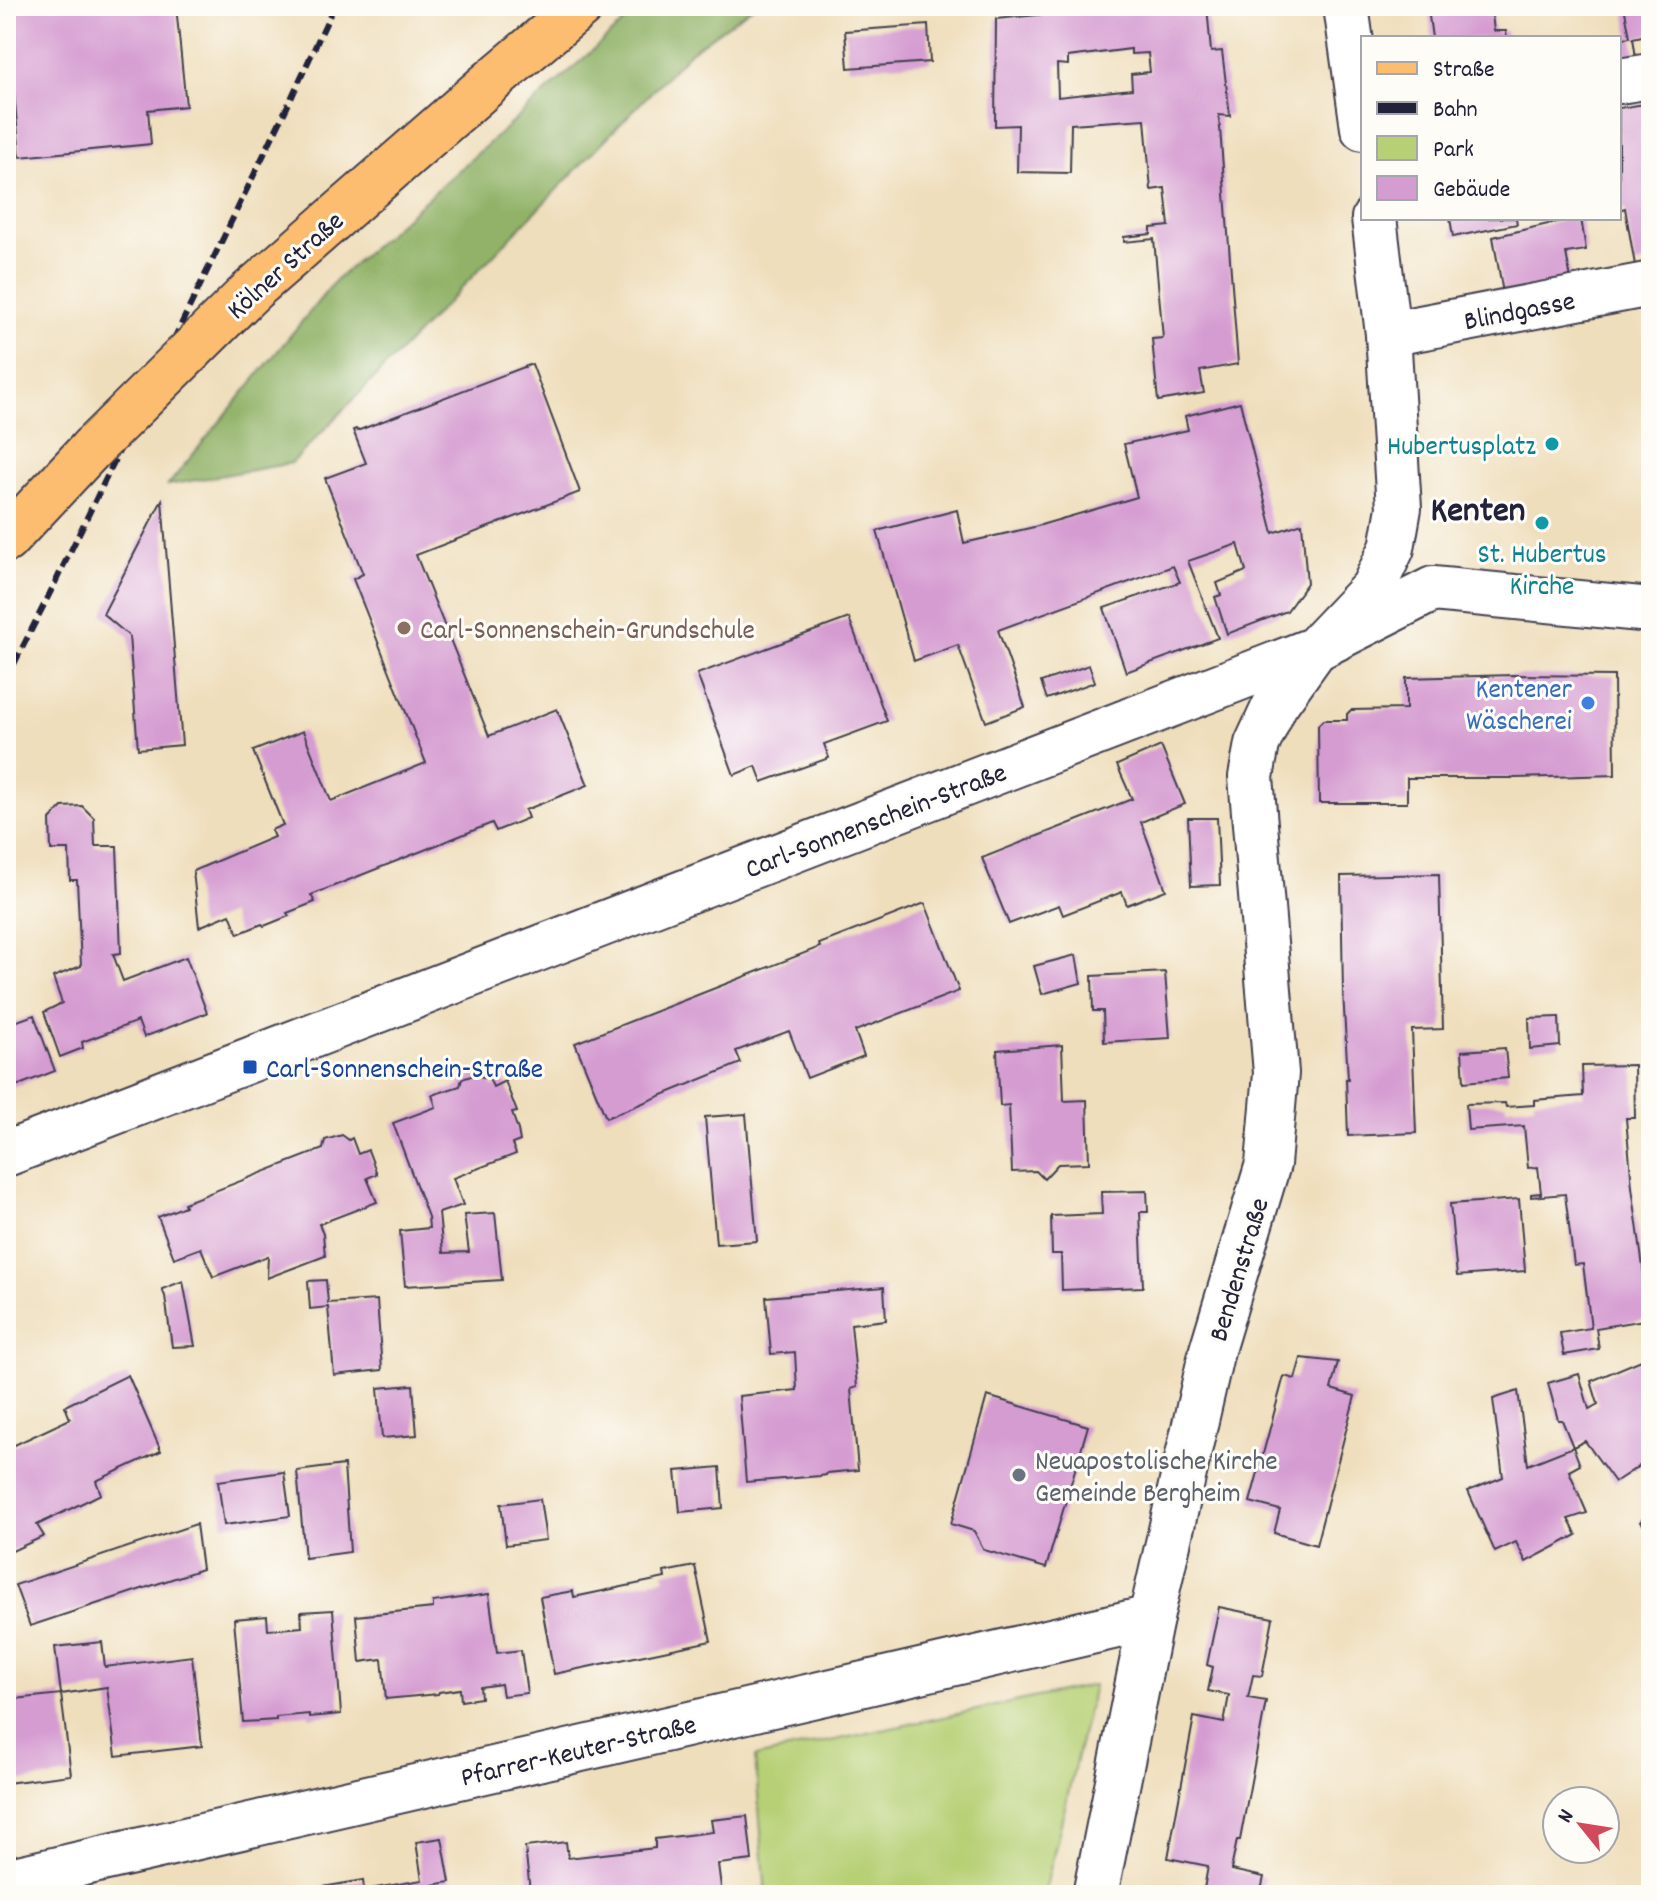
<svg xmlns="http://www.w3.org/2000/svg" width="1657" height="1901" font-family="Dekko,sans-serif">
<rect width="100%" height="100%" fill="#fdfcf7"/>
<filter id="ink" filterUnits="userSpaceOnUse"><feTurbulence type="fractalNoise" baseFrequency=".0125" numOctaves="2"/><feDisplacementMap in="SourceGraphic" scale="16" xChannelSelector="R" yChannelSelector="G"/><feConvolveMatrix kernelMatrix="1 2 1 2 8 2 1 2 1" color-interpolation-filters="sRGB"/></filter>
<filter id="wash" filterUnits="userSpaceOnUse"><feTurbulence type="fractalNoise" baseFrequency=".006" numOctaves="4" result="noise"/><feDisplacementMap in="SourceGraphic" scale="32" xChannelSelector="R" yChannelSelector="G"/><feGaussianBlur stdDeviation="1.8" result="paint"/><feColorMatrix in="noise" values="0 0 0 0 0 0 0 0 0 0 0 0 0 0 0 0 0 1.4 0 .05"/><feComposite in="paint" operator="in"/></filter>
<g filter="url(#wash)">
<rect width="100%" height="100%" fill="#efdebc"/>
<polygon fill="#b7d076" stroke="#6c7958" stroke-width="2" points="1094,1685 1044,1895 766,1895 755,1757"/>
<polygon fill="#91b267" stroke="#5a6a51" stroke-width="2" points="642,6 754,6 690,52 292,463 168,485 335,281"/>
<g id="blocks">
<g fill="#d59cd1" fill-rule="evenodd">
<polygon points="6,6 176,6 186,106 148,110 151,144 20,157"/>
<path d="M 1131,6 L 1207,6 L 1211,52 L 1222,51 L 1230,116 L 1219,115 L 1238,364 L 1200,371 L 1204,393 L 1158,401 L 1152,339 L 1163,338 L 1154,239 L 1124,242 L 1124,237 L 1151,234 L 1151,228 L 1169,226 L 1165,188 L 1151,190 L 1145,119 L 1071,124 L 1070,173 L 1017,172 L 1018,125 L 995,126 L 996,19 ZM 1131,49 L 1131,54 L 1148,53 L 1150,72 L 1131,74 L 1132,89 L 1058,97 L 1057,64 L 1068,65 L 1068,57 Z"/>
<polygon points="1455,6 1491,6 1494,31 1506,31 1507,38 1432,38 1428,9"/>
<polygon points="1624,6 1651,6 1651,34 1633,38 1637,64 1619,67 1619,39 1630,37"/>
<polygon points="928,25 930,62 848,68 845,31"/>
<polygon points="1651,103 1651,261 1635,265 1625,208 1619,210 1619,108"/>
<polygon points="1450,218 1516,218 1517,224 1453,237"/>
<polygon points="1560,218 1581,218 1586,250 1566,253 1571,279 1503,293 1493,237 1561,221"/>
<polygon points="532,364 580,492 416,555 489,736 557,709 588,785 525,810 528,818 496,831 492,823 311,895 315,902 287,913 289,916 264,926 262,924 238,934 230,914 199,927 193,871 274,837 271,830 283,825 253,751 303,731 331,801 426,763 353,579 363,574 325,478 366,463 353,430 356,429 357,431"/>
<polygon points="1240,402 1273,533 1302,523 1307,583 1287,611 1227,634 1215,597 1221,595 1217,583 1246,571 1238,544 1188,561 1218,638 1126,672 1104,608 1180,582 1173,566 998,630 1025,707 986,722 958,645 914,661 877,531 957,510 964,543 1034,527 1137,497 1124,444 1188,430 1185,416"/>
<polygon points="162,500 182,745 138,749 129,636 103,614"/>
<polygon points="849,618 887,721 824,744 829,758 762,782 756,766 734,775 697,674"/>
<polygon points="1089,665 1095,682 1047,699 1041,682"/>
<polygon points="1513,675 1614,676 1615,775 1514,778 1407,778 1407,803 1319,803 1318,725 1323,720 1347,720 1347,714 1351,710 1406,709 1406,678"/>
<polygon points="1161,746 1185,804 1141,822 1166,890 1127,905 1122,892 1063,915 1059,905 1009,924 982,858 1132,799 1117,765"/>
<polygon points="82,806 94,818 95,846 117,846 121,953 113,954 123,981 186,957 207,1013 144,1037 138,1021 82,1042 83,1048 60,1057 44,1012 62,1003 53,977 81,966 77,880 70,880 69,850 51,850 50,820 62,807"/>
<polygon points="1188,818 1217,818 1220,885 1191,886"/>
<polygon points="1439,874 1443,1029 1412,1030 1416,1133 1348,1136 1346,1079 1348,1079 1343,992 1341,876"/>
<polygon points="925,903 959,991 855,1031 864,1056 807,1078 789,1031 736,1051 741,1063 606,1118 575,1043 820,947 819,944"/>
<polygon points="1076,955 1081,983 1042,994 1034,966"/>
<polygon points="1165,972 1170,1038 1104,1042 1103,1011 1093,1011 1092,976"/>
<polygon points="34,1015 55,1071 6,1090 6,1025"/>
<polygon points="1559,1017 1560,1046 1530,1049 1529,1018"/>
<polygon points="1062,1045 1064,1101 1087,1100 1089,1163 1058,1164 1044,1179 1036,1171 1012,1172 1009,1105 1000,1106 997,1050"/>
<polygon points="1505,1048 1508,1078 1464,1082 1462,1051"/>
<polygon points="1634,1065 1635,1118 1626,1118 1632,1187 1650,1319 1596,1328 1599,1349 1564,1355 1560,1333 1591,1328 1583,1264 1574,1265 1565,1194 1531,1197 1531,1194 1541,1193 1538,1167 1528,1168 1524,1126 1468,1130 1466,1104 1505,1103 1506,1107 1534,1105 1534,1100 1583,1096 1582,1066"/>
<polygon points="477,1074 484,1078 488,1076 493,1087 505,1081 517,1112 512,1113 518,1130 520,1141 512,1144 516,1154 453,1178 463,1205 439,1213 443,1253 469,1252 464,1215 495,1213 502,1280 405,1286 400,1231 429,1228 428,1217 393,1123 436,1107 432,1095 460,1086 462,1079"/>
<polygon points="746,1114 757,1241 716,1244 705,1117"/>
<polygon points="342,1135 349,1140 352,1138 358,1154 368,1150 377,1174 367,1178 377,1202 319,1224 323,1234 325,1256 267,1278 268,1256 213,1277 201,1248 174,1258 158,1217 185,1206 184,1203 323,1149 325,1140"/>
<polygon points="1147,1191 1148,1212 1140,1212 1143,1287 1062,1290 1061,1254 1052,1254 1051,1216 1102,1214 1101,1192"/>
<polygon points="1519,1199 1525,1271 1457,1276 1450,1204"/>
<polygon points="326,1280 328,1303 377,1300 382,1370 334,1375 328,1307 310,1309 308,1281"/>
<polygon points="183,1281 195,1346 172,1347 165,1296 162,1289"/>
<polygon points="884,1287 886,1320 851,1324 857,1387 851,1389 858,1470 827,1473 826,1475 820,1476 746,1482 739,1396 797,1390 795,1352 771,1354 766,1297"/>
<polygon points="1651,1356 1651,1480 1641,1465 1615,1482 1585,1441 1573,1447 1562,1420 1558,1420 1548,1383 1579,1374 1589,1409 1598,1404 1591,1381"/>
<polygon points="1301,1358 1338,1362 1331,1389 1355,1396 1316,1545 1274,1533 1280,1510 1250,1502 1284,1376 1295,1379"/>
<polygon points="128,1375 161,1451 96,1481 101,1494 37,1525 44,1536 6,1554 6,1464 11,1462 6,1449 70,1419 65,1406"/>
<polygon points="413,1385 417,1435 382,1438 378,1388"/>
<polygon points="1518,1391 1528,1465 1573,1447 1580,1465 1569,1471 1587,1513 1568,1519 1577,1535 1526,1562 1516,1542 1495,1552 1468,1491 1503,1477 1493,1399"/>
<polygon points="987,1396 1088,1426 1046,1568 984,1550 974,1531 951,1524"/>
<polygon points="344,1465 350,1552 305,1558 297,1471"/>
<polygon points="720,1467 723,1508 680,1512 676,1471"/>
<polygon points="284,1472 290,1516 224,1525 218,1481"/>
<polygon points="540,1499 546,1540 506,1545 501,1504"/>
<polygon points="1651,1510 1651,1532 1640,1522"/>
<polygon points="196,1524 202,1569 30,1626 15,1585"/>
<polygon points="695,1566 711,1641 554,1674 540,1597 573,1591 574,1597 665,1578 664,1572"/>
<polygon points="489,1594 497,1653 521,1650 527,1693 503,1696 501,1684 480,1687 481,1698 461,1701 460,1689 439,1692 438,1694 386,1699 382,1659 360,1662 356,1616 433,1608 433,1602"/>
<polygon points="1219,1607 1273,1618 1262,1676 1253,1675 1248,1698 1266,1701 1240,1840 1237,1840 1231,1870 1264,1877 1260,1895 1203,1895 1208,1866 1168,1858 1194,1717 1224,1723 1229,1695 1208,1691 1213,1667 1207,1665"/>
<polygon points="333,1610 341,1714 309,1717 309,1714 276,1717 276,1720 243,1722 234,1619 267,1616 268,1630 302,1627 301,1612"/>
<polygon points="102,1642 105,1667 192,1656 202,1746 116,1756 107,1687 61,1694 55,1647"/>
<polygon points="61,1694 71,1775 6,1783 6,1700"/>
<polygon points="747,1816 752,1860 718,1864 722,1895 569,1895 569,1887 530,1891 525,1847 566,1842 568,1858 655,1848 655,1839 713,1832 711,1820"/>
<polygon points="442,1838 450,1882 432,1885 434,1895 318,1895 317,1888 363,1880 364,1890 422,1880 416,1842"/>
</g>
</g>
</g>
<g filter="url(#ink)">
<use href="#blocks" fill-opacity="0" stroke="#413e4e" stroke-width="2"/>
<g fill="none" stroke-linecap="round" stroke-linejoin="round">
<defs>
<g id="minor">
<polyline points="1346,6 1363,128"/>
<polyline points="1619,81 1651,76"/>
<polyline points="1388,334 1651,284"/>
<polyline points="6,1154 1315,649 1373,588 1392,548 1399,508 1388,334 1374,218"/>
<polyline points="6,1881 1151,1618"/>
<polyline points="1095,1895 1151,1618 1212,1350 1268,1164 1276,1073 1251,777 1257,744 1275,705 1315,649 1433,589 1651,610"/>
</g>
<g id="major">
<polyline points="251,291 487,85 581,6"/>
<polyline points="6,540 92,448"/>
</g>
</defs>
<use href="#minor" stroke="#413e4e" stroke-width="48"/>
<use href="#major" stroke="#413e4e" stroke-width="48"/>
<use href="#minor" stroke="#fff" stroke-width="44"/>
<use href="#major" stroke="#fcbd6f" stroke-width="44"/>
<polyline stroke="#22223b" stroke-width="6" stroke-dasharray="12 6" stroke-linecap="butt" points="6,680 54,585 289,103 334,6"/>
<defs>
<polyline id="major-bridge" points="92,448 251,291"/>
</defs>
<use href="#major-bridge" stroke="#413e4e" stroke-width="48" stroke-linecap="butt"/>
<use href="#major-bridge" stroke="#fcbd6f" stroke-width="44"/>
</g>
</g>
<g fill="#0f9aa8" stroke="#fdfcf7" stroke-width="3">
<circle cx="1552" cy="444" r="8"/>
<circle cx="1542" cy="523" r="8"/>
</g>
<circle fill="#8d6e63" stroke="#fdfcf7" stroke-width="3" cx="404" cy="628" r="8"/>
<circle fill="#3f7fe0" stroke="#fdfcf7" stroke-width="3" cx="1588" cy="703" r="8"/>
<rect fill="#1a4fb4" stroke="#fdfcf7" stroke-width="3" x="242" y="1059" width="16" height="16" rx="4"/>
<circle fill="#6b7280" stroke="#fdfcf7" stroke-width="3" cx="1019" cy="1475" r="8"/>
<g text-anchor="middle" stroke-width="6" stroke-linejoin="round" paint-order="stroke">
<g font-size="28" fill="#22223b" stroke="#fdfcf7">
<text transform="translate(284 264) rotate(-42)" y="10">Kölner Straße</text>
<text transform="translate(1519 309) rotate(-11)" y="10">Blindgasse</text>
<text transform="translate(875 819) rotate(-21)" y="10">Carl-Sonnenschein-Straße</text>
<text transform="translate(1237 1269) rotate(-73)" y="10">Bendenstraße</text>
<text transform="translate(578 1749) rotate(-13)" y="10">Pfarrer-Keuter-Straße</text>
</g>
<g font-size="28" fill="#0d838f" stroke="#fdfcf7" text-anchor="end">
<text x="1536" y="454">Hubertusplatz</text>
<text x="1542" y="562" text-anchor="middle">St. Hubertus<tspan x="1542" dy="32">Kirche</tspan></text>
</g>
<g font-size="28" fill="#785e54" stroke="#fdfcf7" text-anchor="start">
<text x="420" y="638">Carl-Sonnenschein-Grundschule</text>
</g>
<g font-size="28" fill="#366cbe" stroke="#fdfcf7" text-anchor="end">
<text x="1572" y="697">Kentener<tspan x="1572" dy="32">Wäscherei</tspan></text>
</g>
<g font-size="28" fill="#164399" stroke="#fdfcf7" text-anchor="start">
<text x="266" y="1077">Carl-Sonnenschein-Straße</text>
</g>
<g font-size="28" fill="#5b616d" stroke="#fdfcf7" text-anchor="start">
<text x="1035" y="1469">Neuapostolische Kirche<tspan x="1035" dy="32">Gemeinde Bergheim</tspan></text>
</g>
<g font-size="36" font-weight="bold" fill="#22223b" stroke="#fdfcf7">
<text x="1478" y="520">Kenten</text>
</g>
</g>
<rect width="1657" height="1901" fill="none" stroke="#fdfcf7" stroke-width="32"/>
<rect x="1361" y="36" width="260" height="184" fill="#fdfcf7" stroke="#a5a5ac" stroke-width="2"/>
<rect x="1377" y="62" width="40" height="12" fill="#fcbd6f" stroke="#a5a5ac" stroke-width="2"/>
<text x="1433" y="76" font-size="24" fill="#22223b">Straße</text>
<rect x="1377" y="102" width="40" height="12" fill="#22223b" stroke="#a5a5ac" stroke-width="2"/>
<text x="1433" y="116" font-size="24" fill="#22223b">Bahn</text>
<rect x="1377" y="136" width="40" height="24" fill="#b7d076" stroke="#a5a5ac" stroke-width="2"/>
<text x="1433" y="156" font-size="24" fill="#22223b">Park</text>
<rect x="1377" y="176" width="40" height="24" fill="#d59cd1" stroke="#a5a5ac" stroke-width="2"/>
<text x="1433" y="196" font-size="24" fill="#22223b">Gebäude</text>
<g transform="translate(1581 1825) rotate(300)"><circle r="38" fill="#fdfcf7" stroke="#a5a5ac" stroke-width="2"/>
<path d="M0-6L14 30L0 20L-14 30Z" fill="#d1495b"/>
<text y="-12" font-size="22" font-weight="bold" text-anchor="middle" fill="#22223b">N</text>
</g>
</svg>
